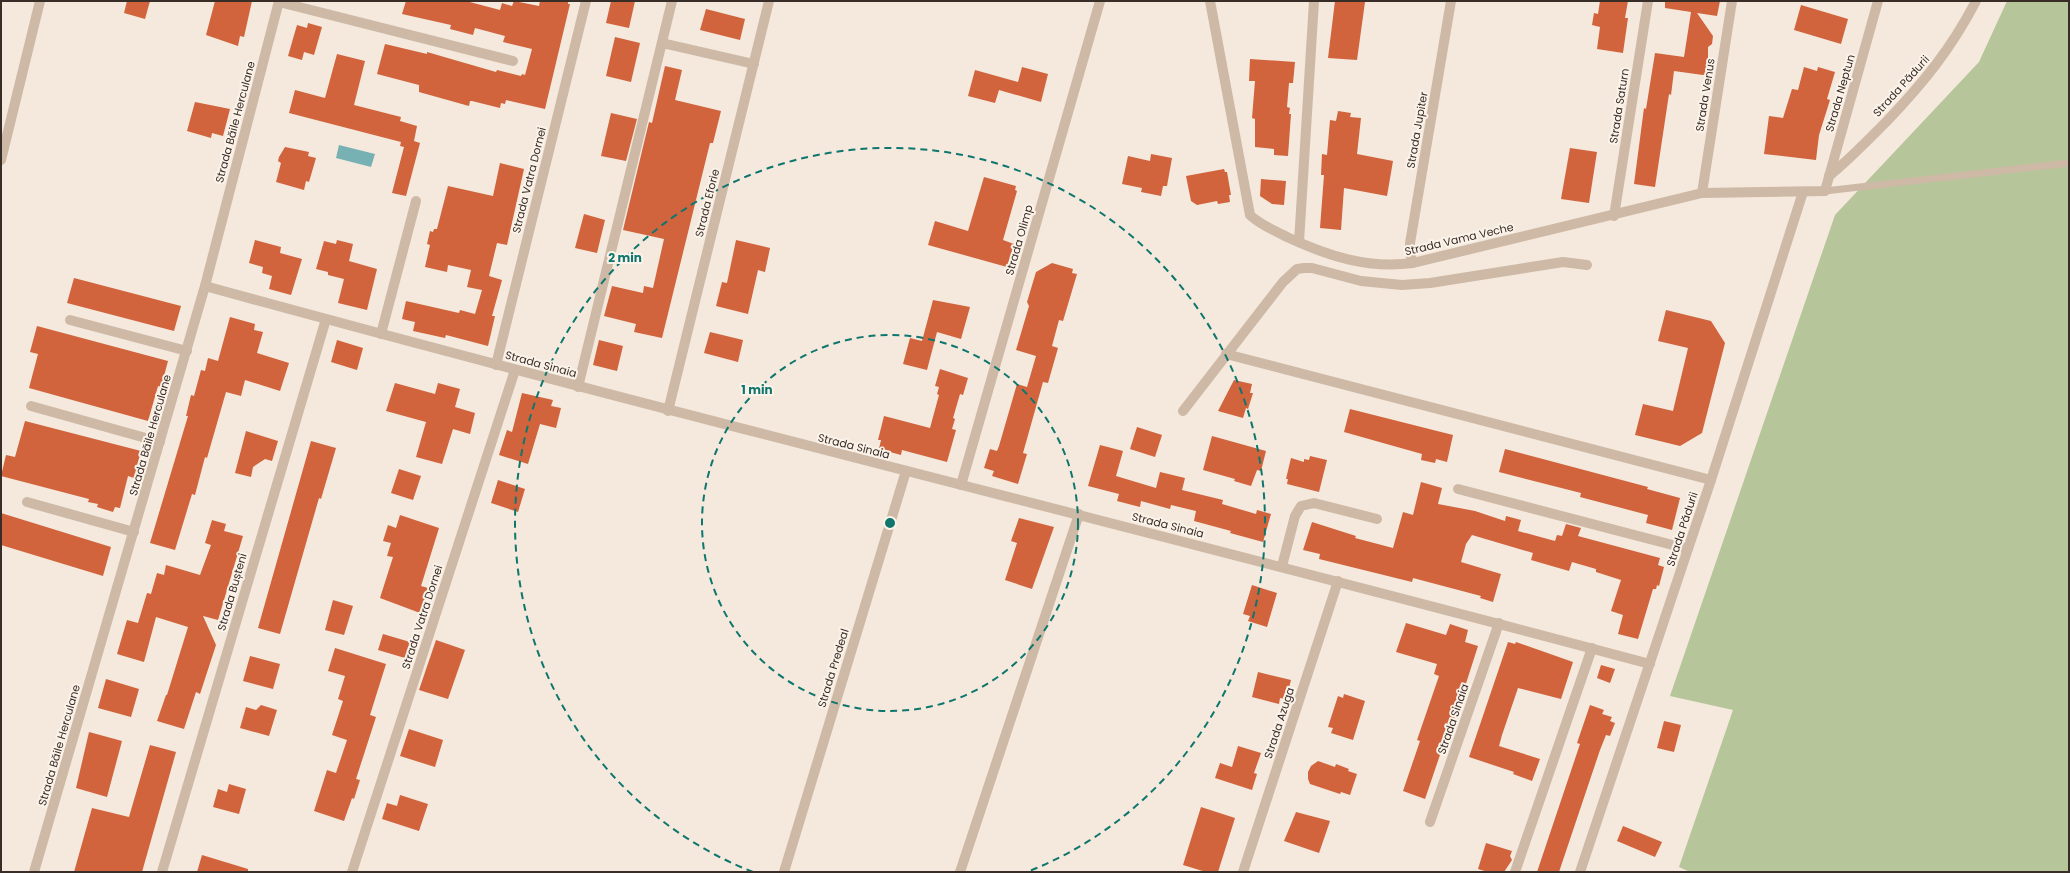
<svg xmlns="http://www.w3.org/2000/svg" width="2070" height="873" font-family="Poppins,sans-serif">
<rect width="100%" height="100%" fill="#f4e9dc"/>
<polygon fill="#b6c59a" points="2007,1 2069,1 2069,872 1690,872 1679,867 1733,710 1670,696 1835,215 1979,62"/>
<polygon fill="#78b1b4" points="339,145 375,154 371,167 336,158"/>
<g fill="#d1633d">
<polygon points="127,1 150,1 145,19 124,13"/>
<polygon points="215,1 252,1 244,37 240,36 238,46 206,35"/>
<polygon points="406,1 466,1 500,10 502,3 512,6 514,1 539,6 540,1 568,1 568,4 570,4 545,109 506,100 505,104 501,103 500,108 472,101 470,101 469,106 419,92 419,85 377,74 385,44 427,54 427,52 496,72 497,70 521,76 522,74 525,75 532,49 503,42 505,36 475,28 473,35 450,29 451,25 402,14"/>
<polygon points="611,1 635,1 629,28 606,23"/>
<polygon points="1335,1 1365,2 1357,60 1328,58"/>
<polygon points="1600,1 1628,1 1625,18 1628,18 1623,53 1597,49 1600,27 1592,25 1594,13 1598,14"/>
<polygon points="1665,1 1720,1 1717,16 1697,13 1713,36 1712,44 1708,47 1708,73 1703,75 1674,71 1671,95 1669,94 1655,187 1634,184 1644,108 1646,109 1655,53 1684,57 1691,12 1665,8"/>
<polygon points="1801,5 1848,19 1841,44 1794,30"/>
<polygon points="706,9 745,19 740,40 700,30"/>
<polygon points="308,23 322,27 314,55 304,52 302,60 288,56 297,25 307,28"/>
<polygon points="615,37 640,43 631,82 606,76"/>
<polygon points="337,54 365,61 354,105 401,117 400,121 417,126 414,141 420,143 406,196 392,193 404,147 400,146 401,142 289,113 295,90 325,98"/>
<polygon points="1250,59 1295,62 1293,83 1289,83 1287,107 1290,108 1289,114 1291,114 1288,156 1274,155 1274,149 1255,147 1255,119 1252,118 1255,81 1249,81"/>
<polygon points="665,66 682,70 675,100 721,111 713,143 710,143 662,338 634,332 636,324 604,316 612,286 643,293 644,286 653,288 664,239 623,230 649,122 652,123"/>
<polygon points="1022,67 1048,74 1041,102 999,90 995,103 968,96 975,70 1018,82"/>
<polygon points="1804,67 1817,71 1818,67 1835,72 1827,99 1830,100 1819,135 1816,160 1764,154 1769,116 1783,118 1792,89 1798,90"/>
<polygon points="195,102 230,109 223,136 212,133 211,138 187,131"/>
<polygon points="1338,111 1351,113 1350,117 1361,118 1357,154 1393,161 1387,196 1344,188 1341,230 1320,228 1324,175 1321,175 1322,154 1327,155 1330,120 1336,121"/>
<polygon points="611,113 637,119 626,161 601,156"/>
<polygon points="285,147 309,152 308,156 316,158 309,182 306,181 304,190 276,182 281,163 278,161 279,157"/>
<polygon points="1570,148 1597,152 1589,203 1561,199"/>
<polygon points="1151,154 1172,158 1167,186 1163,186 1161,196 1141,192 1142,188 1122,184 1128,156 1150,161"/>
<polygon points="500,163 524,169 507,245 497,243 489,276 502,280 492,316 495,316 488,346 446,335 445,338 413,331 415,322 402,319 406,301 459,313 460,310 475,314 482,290 467,287 471,270 448,265 447,272 425,267 430,245 427,244 430,231 433,232 434,229 437,229 448,186 493,196"/>
<polygon points="1224,169 1225,172 1227,172 1231,195 1229,195 1230,202 1218,204 1217,201 1197,205 1191,201 1186,176"/>
<polygon points="984,177 1016,186 1015,190 1017,191 1003,240 1014,244 1007,267 928,245 935,221 968,231"/>
<polygon points="1261,179 1286,181 1284,205 1272,204 1260,196"/>
<polygon points="584,214 605,220 597,253 575,248"/>
<polygon points="255,240 281,247 280,253 302,259 291,295 269,289 272,276 262,273 263,267 249,263"/>
<polygon points="337,240 353,244 349,261 377,269 367,310 338,303 344,279 328,275 328,272 316,269 324,241 336,244"/>
<polygon points="736,240 770,248 765,272 758,270 748,314 716,306 722,282 727,283"/>
<polygon points="1052,263 1073,269 1072,273 1077,274 1063,321 1059,320 1052,346 1058,348 1048,383 1043,382 1023,453 1027,454 1018,484 992,476 994,471 984,468 990,449 997,451 999,446 1017,384 1027,387 1036,356 1016,350 1029,306 1027,302 1036,272"/>
<polygon points="74,278 181,306 174,331 67,303"/>
<polygon points="933,300 970,307 961,339 937,332 927,370 903,364 910,338 922,341"/>
<polygon points="1666,310 1711,321 1725,343 1702,433 1680,446 1635,435 1643,404 1673,411 1688,348 1658,341"/>
<polygon points="230,317 255,324 254,330 263,332 257,353 289,363 280,391 245,380 241,396 226,392 207,458 205,457 195,495 192,494 175,550 150,543 188,416 186,416 191,395 194,396 201,370 205,371 208,358 218,361"/>
<polygon points="37,326 168,361 161,387 158,386 148,421 29,388 38,354 30,352"/>
<polygon points="710,332 743,340 738,362 704,353"/>
<polygon points="337,340 363,348 357,370 331,362"/>
<polygon points="599,340 623,346 617,371 593,365"/>
<polygon points="940,369 968,378 963,395 960,394 953,418 955,419 952,429 956,430 947,462 902,450 901,455 879,449 881,440 878,440 884,416 930,428 939,395 937,394 939,387 935,386"/>
<polygon points="1234,380 1252,384 1250,393 1253,393 1248,409 1246,408 1243,418 1218,411"/>
<polygon points="395,383 435,394 438,383 460,389 455,407 475,413 470,434 453,429 442,464 416,457 426,422 386,411"/>
<polygon points="522,393 553,400 551,406 561,408 556,428 540,424 528,464 499,455 507,430 512,432"/>
<polygon points="1350,409 1453,435 1447,462 1436,459 1435,463 1421,460 1422,454 1344,432"/>
<polygon points="25,421 141,451 134,478 128,476 120,508 115,507 113,512 97,507 98,504 88,502 89,499 1,476 6,455 15,457"/>
<polygon points="1137,427 1162,435 1155,457 1130,449"/>
<polygon points="246,431 278,441 272,461 265,459 253,467 251,477 235,473"/>
<polygon points="1212,436 1266,451 1261,471 1257,470 1251,486 1234,481 1235,479 1203,470"/>
<polygon points="311,441 336,448 321,499 319,498 280,634 258,628"/>
<polygon points="1100,445 1123,451 1116,476 1156,488 1160,472 1185,478 1182,490 1223,500 1222,504 1256,514 1257,510 1271,514 1263,542 1230,533 1231,531 1194,521 1196,511 1171,505 1170,509 1141,501 1140,507 1117,501 1119,494 1088,486"/>
<polygon points="1505,449 1648,487 1647,489 1680,498 1672,530 1646,523 1648,515 1580,497 1581,493 1499,472"/>
<polygon points="1310,456 1327,460 1319,492 1287,484 1288,479 1286,479 1291,458 1304,462 1304,459 1309,460"/>
<polygon points="399,469 421,476 413,500 391,493"/>
<polygon points="498,480 525,489 518,512 491,503"/>
<polygon points="1421,482 1442,488 1438,504 1475,511 1505,521 1506,516 1521,520 1518,531 1555,541 1557,535 1562,536 1566,524 1581,528 1578,536 1660,558 1658,565 1664,567 1659,586 1657,585 1656,589 1653,589 1638,639 1618,634 1623,615 1611,611 1621,580 1596,572 1596,569 1572,562 1569,571 1531,560 1533,553 1472,535 1466,544 1461,562 1501,574 1493,602 1480,598 1481,596 1413,578 1412,582 1319,559 1320,554 1303,550 1312,522 1356,536 1355,538 1393,548 1403,512 1413,515"/>
<polygon points="1,513 111,547 103,576 1,545"/>
<polygon points="400,515 439,528 421,586 428,588 420,613 380,598 393,557 387,556 391,543 383,541 388,525 396,528"/>
<polygon points="1019,518 1054,527 1032,589 1005,580 1017,543 1011,541"/>
<polygon points="212,520 226,524 224,531 243,536 218,620 203,616 216,645 200,694 196,692 184,729 157,721 166,695 167,695 188,627 156,617 144,662 117,654 127,620 138,623 147,593 151,594 157,573 164,575 166,565 200,575 211,545 205,543"/>
<polygon points="1252,585 1277,593 1267,627 1248,621 1250,616 1243,614"/>
<polygon points="333,600 353,606 344,635 325,630"/>
<polygon points="1406,623 1446,635 1450,624 1468,630 1465,642 1478,646 1445,749 1442,749 1425,799 1403,791 1420,741 1417,740 1439,676 1434,674 1437,664 1396,652"/>
<polygon points="383,634 410,642 405,658 378,650"/>
<polygon points="436,640 465,650 448,699 419,690"/>
<polygon points="1508,642 1515,644 1516,642 1573,662 1561,699 1518,688 1502,735 1499,746 1540,759 1532,781 1513,774 1514,772 1469,757"/>
<polygon points="335,648 386,664 370,715 376,717 356,779 360,780 354,799 352,798 344,821 314,811 327,770 336,773 347,740 332,735 343,701 338,699 345,676 328,671"/>
<polygon points="250,656 280,664 273,689 243,681"/>
<polygon points="1601,665 1615,669 1610,683 1597,678"/>
<polygon points="1258,672 1291,680 1286,699 1280,698 1279,704 1252,697"/>
<polygon points="106,679 139,689 131,717 98,708"/>
<polygon points="1344,694 1365,701 1353,740 1331,733 1333,728 1328,727 1338,696 1343,698"/>
<polygon points="261,705 277,710 269,736 240,728 246,707 256,710"/>
<polygon points="1590,705 1604,710 1602,714 1612,717 1610,721 1615,723 1610,736 1606,735 1600,750 1559,872 1537,872 1580,744 1577,743"/>
<polygon points="1664,721 1681,725 1674,752 1657,748"/>
<polygon points="409,729 443,740 435,767 400,756"/>
<polygon points="89,732 122,741 107,797 76,788"/>
<polygon points="150,745 176,752 142,872 74,872 92,808 129,817"/>
<polygon points="1238,746 1261,753 1254,773 1257,774 1252,790 1215,778 1220,763 1232,767"/>
<polygon points="1318,761 1335,767 1336,764 1349,769 1348,771 1357,774 1350,795 1341,792 1340,794 1310,784 1308,779 1308,772 1311,766"/>
<polygon points="229,784 246,789 239,814 213,807 218,789 227,792"/>
<polygon points="400,795 428,804 419,831 382,819 387,803 397,806"/>
<polygon points="1201,807 1235,818 1218,872 1206,872 1183,865"/>
<polygon points="1296,812 1330,821 1319,853 1284,841"/>
<polygon points="1623,826 1662,842 1655,857 1617,841"/>
<polygon points="1486,843 1512,851 1510,856 1512,860 1504,872 1488,872 1478,869"/>
<polygon points="202,855 248,869 248,872 197,872"/>
</g>
<g fill="none" stroke-linecap="round" stroke-linejoin="round">
<polyline stroke="#ceb9a6" stroke-width="7" points="1825,191 2069,163"/>
<g stroke="#ceb9a6" stroke-width="10">
<path d="M 1210,1 L 1250,215 C 1260,225 1274,230 1287,237 C 1328,256 1367,269 1413,263 L 1702,193 L 1825,191 L 1878,1"/>
<polyline points="279,2 513,61"/>
<polyline points="662,43 754,64"/>
<polyline points="1,160 40,1"/>
<path d="M 1829,176 C 1850,159 1868,140 1887,121 C 1924,82 1951,49 1976,1"/>
<polyline points="1702,193 1732,1"/>
<polyline points="1614,216 1648,1"/>
<polyline points="1299,242 1314,1"/>
<polyline points="1413,263 1410,253 1410,243 1451,1"/>
<path d="M 205,286 C 685,418 1169,535 1650,664"/>
<polyline points="70,320 187,351"/>
<polyline points="381,334 416,201"/>
<polyline points="1226,354 1711,480"/>
<polyline points="496,365 586,1"/>
<polyline points="578,387 672,1"/>
<polyline points="31,406 160,442"/>
<polyline points="668,411 769,1"/>
<polyline points="1183,411 1283,282 1297,269 1304,268 1312,268 1361,281 1402,285 1430,283 1563,262 1587,265"/>
<polyline points="961,485 1100,1"/>
<polyline points="1458,489 1688,549"/>
<polyline points="27,502 134,532"/>
<polyline points="1282,566 1295,516 1301,506 1314,503 1377,519"/>
<polyline points="1430,822 1499,623"/>
<polyline points="34,872 205,286 279,1"/>
<polyline points="162,872 326,319"/>
<polyline points="352,872 515,370"/>
<polyline points="784,872 906,471"/>
<polyline points="960,872 1079,514"/>
<polyline points="1243,872 1338,581"/>
<polyline points="1515,872 1592,648"/>
<polyline points="1580,872 1711,480 1803,192"/>
</g>
</g>
<g fill="none" stroke="#0f766e" stroke-width="2" stroke-dasharray="7 5">
<circle cx="890" cy="523" r="188"/>
<path d="M753 872A375 375 0 1 1 1027 872"/>
</g>
<g text-anchor="middle" stroke-width="4" stroke-linejoin="round" paint-order="stroke">
<g font-size="11" fill="#392d28" stroke="#fbf3e9">
<text transform="translate(1901 86) rotate(-48)" y="4">Strada Pădurii</text>
<text transform="translate(1840 93) rotate(-74)" y="4">Strada Neptun</text>
<text transform="translate(1705 95) rotate(-81)" y="4">Strada Venus</text>
<text transform="translate(1619 106) rotate(-81)" y="4">Strada Saturn</text>
<text transform="translate(235 122) rotate(-75)" y="4">Strada Băile Herculane</text>
<text transform="translate(1417 130) rotate(-80)" y="4">Strada Jupiter</text>
<text transform="translate(529 180) rotate(-76)" y="4">Strada Vatra Dornei</text>
<text transform="translate(707 203) rotate(-76)" y="4">Strada Eforie</text>
<text transform="translate(1459 239) rotate(-13)" y="4">Strada Vama Veche</text>
<text transform="translate(1019 240) rotate(-74)" y="4">Strada Olimp</text>
<text transform="translate(541 364) rotate(15)" y="4">Strada Sinaia</text>
<text transform="translate(150 435) rotate(-74)" y="4">Strada Băile Herculane</text>
<text transform="translate(854 446) rotate(14)" y="4">Strada Sinaia</text>
<text transform="translate(1168 525) rotate(14)" y="4">Strada Sinaia</text>
<text transform="translate(1682 529) rotate(-72)" y="4">Strada Pădurii</text>
<text transform="translate(232 592) rotate(-74)" y="4">Strada Bușteni</text>
<text transform="translate(422 617) rotate(-72)" y="4">Strada Vatra Dornei</text>
<text transform="translate(833 668) rotate(-73)" y="4">Strada Predeal</text>
<text transform="translate(1453 719) rotate(-71)" y="4">Strada Sinaia</text>
<text transform="translate(1279 723) rotate(-72)" y="4">Strada Azuga</text>
<text transform="translate(59 745) rotate(-74)" y="4">Strada Băile Herculane</text>
</g>
</g>
<circle cx="890" cy="523" r="6" fill="#0f766e" stroke="#fbf3e9" stroke-width="2"/>
<g font-size="12" text-anchor="middle" font-weight="bold" fill="#0f766e" stroke="#fbf3e9" stroke-width="4" stroke-linejoin="round" paint-order="stroke">
<text x="625" y="262">2 min</text>
<text x="757" y="394">1 min</text>
</g>
<rect width="2070" height="873" fill="none" stroke="#392d28" stroke-width="4"/>
</svg>
